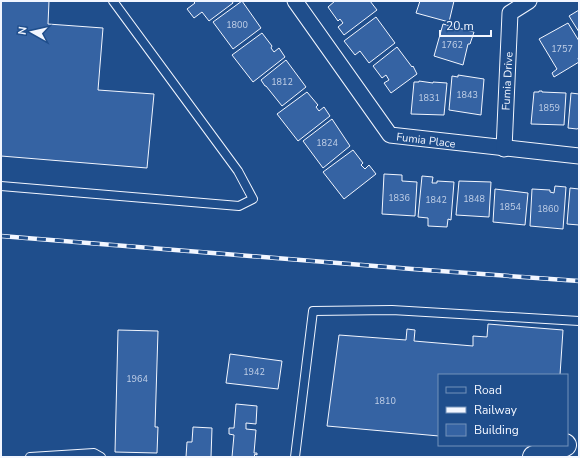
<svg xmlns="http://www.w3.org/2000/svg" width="580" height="458" font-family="'Nunito Sans',sans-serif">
<rect width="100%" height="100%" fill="#1f4e8c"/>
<g fill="#3563a3" stroke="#f2f6ff">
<polygon points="1,1 49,1 48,24 103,28 98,90 154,94 147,168 1,156"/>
<polygon points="193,1 232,1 233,3 209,21 202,12 194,18 187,9 195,3"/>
<polygon points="242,1 261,28 233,49 213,22"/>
<polygon points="335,1 370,1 377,10 344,35 338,27 343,23 340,19 338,21 328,7"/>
<polygon points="420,1 454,1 449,22 416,13"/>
<polygon points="579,10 579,32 569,16"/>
<polygon points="376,17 395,43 369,63 360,51 355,55 344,41"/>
<polygon points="568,23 579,41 579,57 578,58 579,62 554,77 552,73 557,69 539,39"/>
<polygon points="443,24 474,32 470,44 468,44 463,65 434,56"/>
<polygon points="262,33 272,46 271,48 274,52 279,48 285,57 253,82 232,55"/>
<polygon points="397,47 412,67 413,66 417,74 391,93 384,83 389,80 386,75 382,78 373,66"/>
<polygon points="286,60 306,87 282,106 266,86 265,86 261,80"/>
<polygon points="458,75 484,79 481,115 449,110 452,76 458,77"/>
<polygon points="419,81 433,83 433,82 447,83 444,115 411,114 414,82 419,82"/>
<polygon points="539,91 542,91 542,92 566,93 564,125 531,124 534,92 539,92"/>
<polygon points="307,92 318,105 316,107 319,111 324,107 330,116 298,141 277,114"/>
<polygon points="571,93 579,94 579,128 577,129 568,128"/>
<polygon points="332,119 350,146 323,168 303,141"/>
<polygon points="353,150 363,163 361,165 365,169 369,165 376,174 344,199 323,172"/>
<polygon points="384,174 402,175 402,181 417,182 415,216 382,214"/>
<polygon points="422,176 433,177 432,183 437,183 437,181 454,182 451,220 448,219 447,227 428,226 428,218 418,217"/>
<polygon points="459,181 491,182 489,217 456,215"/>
<polygon points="555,186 566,187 563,229 530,226 532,189 550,190 550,192 554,193"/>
<polygon points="570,188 579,189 579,225 567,224"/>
<polygon points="495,189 528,193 525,225 493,222"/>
<polygon points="488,324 563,330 560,375 439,375 439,436 327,426 339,335 406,340 407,329 415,330 414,341 473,346 473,336 487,337"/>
<polygon points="118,330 158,331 155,427 158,427 157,453 115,452"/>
<polygon points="230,354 282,361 278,389 226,383"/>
<polygon points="236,404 257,406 256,424 246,423 246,429 256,430 254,453 257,453 257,455 255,454 254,457 232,457 234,435 229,434 229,428 234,428"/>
<polygon points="193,427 212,428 211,457 186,457 187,442 192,442"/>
</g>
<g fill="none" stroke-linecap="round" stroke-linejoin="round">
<defs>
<g id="service">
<polyline points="1,186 239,206 253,199 238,171 113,1"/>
<polyline points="30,457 94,453 101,457"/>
<polyline points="295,457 313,311 392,310 579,321"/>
</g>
<g id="minor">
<polyline points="295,1 390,135 579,156"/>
<polyline points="504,149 510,13 529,1"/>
</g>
<polyline id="primary" points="534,457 565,445"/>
</defs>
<use href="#service" stroke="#f2f6ff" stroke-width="10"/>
<use href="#minor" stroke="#f2f6ff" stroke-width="17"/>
<use href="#primary" stroke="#f2f6ff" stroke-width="24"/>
<use href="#service" stroke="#1f4e8c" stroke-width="8"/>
<use href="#minor" stroke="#1f4e8c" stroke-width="15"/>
<use href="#primary" stroke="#1f4e8c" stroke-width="22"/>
<defs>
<polyline id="rail" points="1,236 412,269 579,281"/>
</defs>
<use href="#rail" stroke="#f2f6ff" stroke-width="4.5"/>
<use href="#rail" stroke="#1f4e8c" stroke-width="3" stroke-dasharray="9" stroke-linecap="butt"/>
</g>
<g text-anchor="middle" stroke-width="3" stroke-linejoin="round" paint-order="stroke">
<g font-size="9" fill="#c3d1e8">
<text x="237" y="28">1800</text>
<text x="452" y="48">1762</text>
<text x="562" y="52">1757</text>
<text x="282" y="85">1812</text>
<text x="467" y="98">1843</text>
<text x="429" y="101">1831</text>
<text x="549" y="111">1859</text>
<text x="327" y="146">1824</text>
<text x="399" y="201">1836</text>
<text x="474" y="202">1848</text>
<text x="436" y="203">1842</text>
<text x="510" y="210">1854</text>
<text x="548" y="212">1860</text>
<text x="254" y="375">1942</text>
<text x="137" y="382">1964</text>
<text x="385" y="404">1810</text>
</g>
<g font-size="11" fill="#f2f6ff" stroke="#1f4e8c">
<text transform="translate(507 81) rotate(-87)" y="4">Fumia Drive</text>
<text transform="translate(426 140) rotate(7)" y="4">Fumia Place</text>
</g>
</g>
<rect width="580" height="458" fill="none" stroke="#f2f6ff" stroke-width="4"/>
<rect x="438" y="374" width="130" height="72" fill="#1f4e8c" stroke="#7391ba"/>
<rect x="446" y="387" width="20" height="6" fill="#1f4e8c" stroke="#7391ba"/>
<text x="474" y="394" font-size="12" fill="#f2f6ff">Road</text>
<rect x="446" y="407" width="20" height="6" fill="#f2f6ff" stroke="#7391ba"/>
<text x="474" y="414" font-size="12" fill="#f2f6ff">Railway</text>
<rect x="446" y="424" width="20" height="12" fill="#3563a3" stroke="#7391ba"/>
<text x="474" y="434" font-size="12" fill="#f2f6ff">Building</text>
<g transform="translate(32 32) rotate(278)" stroke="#1f4e8c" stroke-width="3" paint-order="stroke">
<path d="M0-3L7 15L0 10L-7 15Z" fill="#f2f6ff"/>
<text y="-6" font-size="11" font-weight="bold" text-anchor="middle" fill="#f2f6ff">N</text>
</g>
<path d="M440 30v6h51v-6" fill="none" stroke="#f2f6ff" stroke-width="2"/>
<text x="446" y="30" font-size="12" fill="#f2f6ff" stroke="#1f4e8c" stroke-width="3" paint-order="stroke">20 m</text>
</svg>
